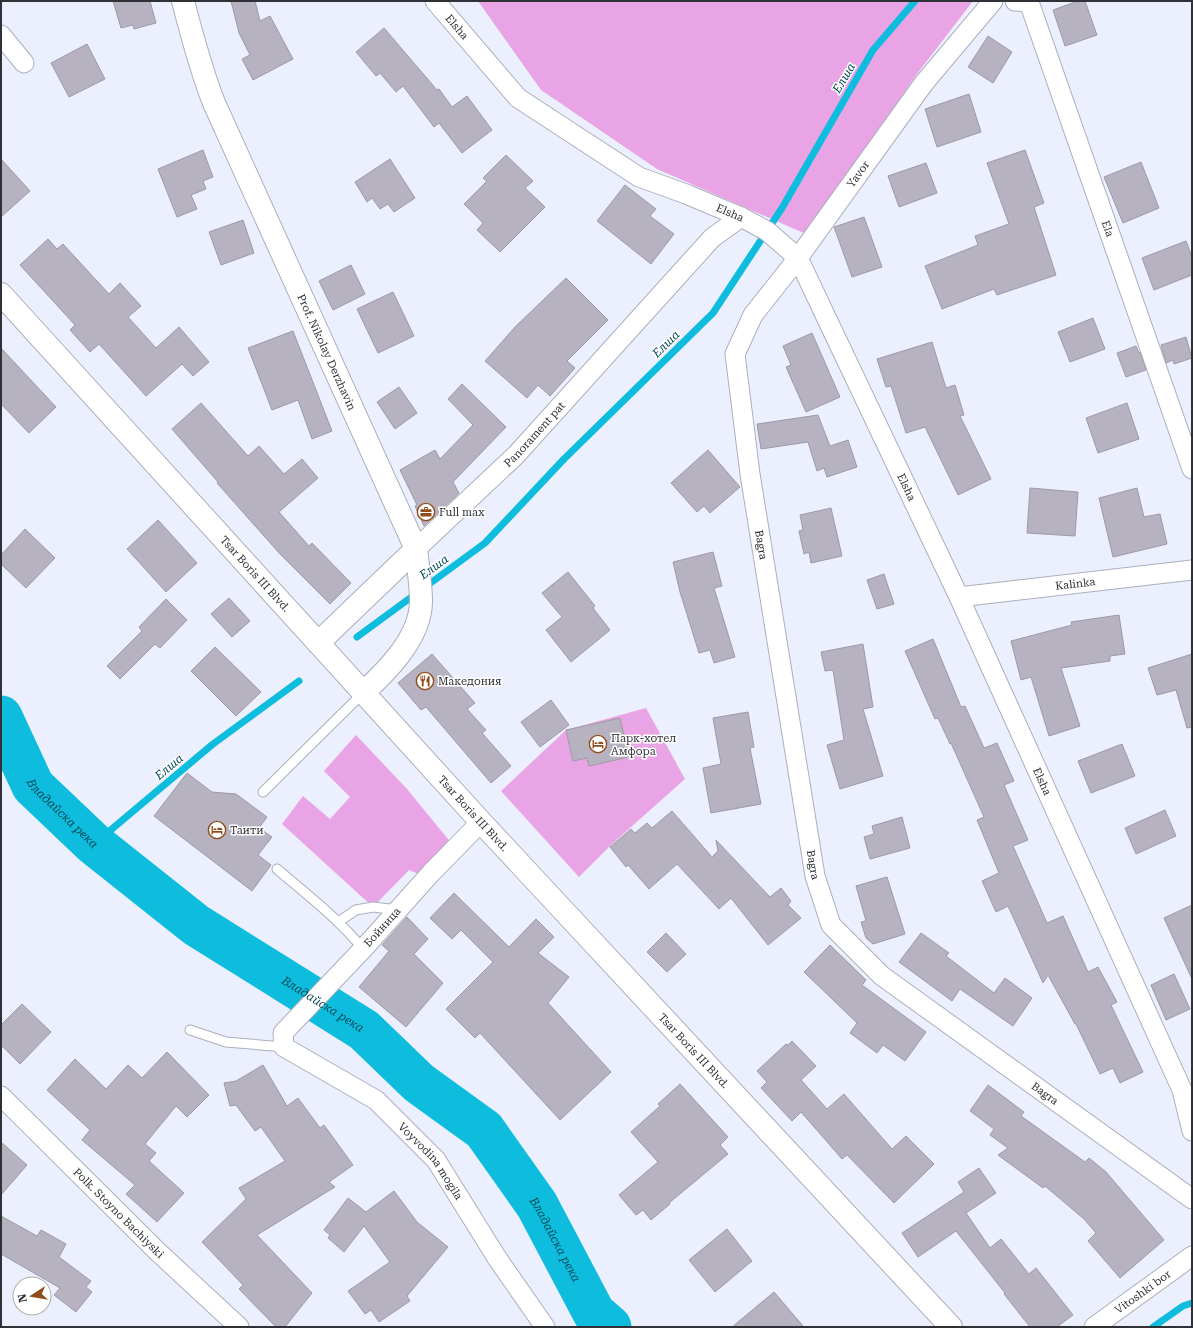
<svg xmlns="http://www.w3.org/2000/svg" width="1193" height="1328" font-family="'Roboto Serif',serif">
<rect width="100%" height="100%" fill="#ecf0fe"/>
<g fill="#e9a4e5">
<polygon points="478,1 973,1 917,74 806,234 657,169 541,90"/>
<polygon points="646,708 685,779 612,844 579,877 501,791 566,730"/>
<polygon points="356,735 407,789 452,844 421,875 409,870 373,907 282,824 303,796 330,819 350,797 324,771"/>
</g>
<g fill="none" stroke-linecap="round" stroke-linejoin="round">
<g stroke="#0ebcde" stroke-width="7">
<polyline points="357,637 485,543 564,459 713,313 782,208 873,50 915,1"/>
<polyline points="94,844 213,744 299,681"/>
<polyline points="1153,1327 1183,1306 1192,1303"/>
</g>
<path stroke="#0ebcde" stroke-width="43" id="s1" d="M 1,717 L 33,786 L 94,844 L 196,925 L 364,1030 L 419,1083 L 484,1130 L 537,1205 L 594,1313 L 610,1327"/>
</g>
<g fill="#b6b2bf" stroke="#9e99a6">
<polygon points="113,1 150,1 156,23 134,29 133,25 121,28"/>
<polygon points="231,1 255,1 260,21 270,16 293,59 253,80 242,59 250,55 239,33"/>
<polygon points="1078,1 1085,1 1097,35 1065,46 1053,10"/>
<polygon points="384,28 437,90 439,89 452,107 467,96 492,130 462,153 439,123 434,127 403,86 396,92 380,73 376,76 356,52"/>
<polygon points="988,36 1012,52 993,83 968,67"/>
<polygon points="87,44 105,79 69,97 51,63"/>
<polygon points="969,94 981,132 937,147 925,109"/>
<polygon points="203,150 213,177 203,181 206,189 191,195 197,209 177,217 158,169"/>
<polygon points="1025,150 1044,203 1034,207 1056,275 997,295 994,289 942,309 925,266 978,245 975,236 1009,224 987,163"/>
<polygon points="506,155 533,181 525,188 545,207 500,252 477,230 483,223 464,204 487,181 483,178"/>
<polygon points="1,159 30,191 1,217"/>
<polygon points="390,159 415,198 394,212 388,204 380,209 372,198 367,202 355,182"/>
<polygon points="1141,162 1159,208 1123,223 1104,177"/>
<polygon points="926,163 937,193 899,207 888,176"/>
<polygon points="625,185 656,209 650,216 674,234 651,264 597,221"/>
<polygon points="864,217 882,267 852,277 834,227"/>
<polygon points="243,220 254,253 221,265 209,232"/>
<polygon points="48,239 57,249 63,244 109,294 120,283 141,306 128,317 156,348 179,327 209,362 193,376 182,364 146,396 99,344 90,352 70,330 75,325 20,265"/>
<polygon points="1186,241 1192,257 1192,275 1154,290 1142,258"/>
<polygon points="351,265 365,294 333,310 319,281"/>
<polygon points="566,278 608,320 567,361 575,368 550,396 538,385 527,398 485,361 515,327"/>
<polygon points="393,292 414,336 378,353 357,309"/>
<polygon points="1093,318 1105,349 1070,362 1058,332"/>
<polygon points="293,331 332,431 312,439 298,400 272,410 248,348"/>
<polygon points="812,333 840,397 806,412 786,367 791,365 783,346"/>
<polygon points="1186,337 1192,358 1174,364 1173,360 1166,363 1161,345"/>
<polygon points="932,342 946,388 955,385 964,415 960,416 991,479 958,495 925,427 906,433 891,386 886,387 877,359"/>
<polygon points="1136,346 1139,353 1140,352 1146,370 1126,377 1117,353"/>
<polygon points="1,348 56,407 29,433 1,404"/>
<polygon points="462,384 506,427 453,482 459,493 424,526 415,506 417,505 400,470 435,450 440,459 473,425 448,399"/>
<polygon points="399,387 417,413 395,429 377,402"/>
<polygon points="201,403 248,456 259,446 284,474 302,459 318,478 279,512 309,546 312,543 351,583 330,604 280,554 217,483 218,482 172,429"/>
<polygon points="1127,403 1139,439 1098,453 1086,418"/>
<polygon points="818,415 830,446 848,440 857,467 827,477 824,468 817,471 808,442 761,449 757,424"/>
<polygon points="708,450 740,487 710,513 704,506 697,512 671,483"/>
<polygon points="1030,488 1078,492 1075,536 1027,533"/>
<polygon points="1137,488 1144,517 1160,514 1167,544 1113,557 1099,498"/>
<polygon points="831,508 842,556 811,563 809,552 804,554 799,531 803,530 800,515"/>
<polygon points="158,520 197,563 166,592 127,549"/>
<polygon points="25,529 55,558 26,588 1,564 1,555"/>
<polygon points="713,552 722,586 714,588 735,657 714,663 710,650 699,653 680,592 673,562"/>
<polygon points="568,572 595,606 593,608 610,630 571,662 546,630 562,617 542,593"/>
<polygon points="884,574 894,604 877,609 867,580"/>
<polygon points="229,598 250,621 232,637 211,614"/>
<polygon points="166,599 187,620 160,648 155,644 120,679 107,666 142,631 139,627"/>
<polygon points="1119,615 1125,654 1110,656 1110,661 1061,668 1080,726 1049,736 1031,677 1021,680 1011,641 1072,625 1071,622"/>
<polygon points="933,639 961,707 965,706 984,748 997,743 1014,781 1004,785 1028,840 1013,846 1047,923 1063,916 1088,972 1098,967 1117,1002 1111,1005 1143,1072 1120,1083 1113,1068 1100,1074 1076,1024 1075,1024 1048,975 1043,983 1008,906 996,912 982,881 999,873 977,820 984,817 951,743 950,744 938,718 935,719 905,651"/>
<polygon points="863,644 873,707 863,709 883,776 840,789 827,745 844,740 833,670 825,671 821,652"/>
<polygon points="215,647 261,692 236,716 191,671"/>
<polygon points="432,654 475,703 467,709 486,730 482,733 511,766 491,783 426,707 421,710 398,683"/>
<polygon points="1192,654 1192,727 1187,728 1176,690 1157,695 1148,668"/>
<polygon points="551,700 569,725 540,747 521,722"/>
<polygon points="748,712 754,747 750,748 761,804 711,813 703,768 721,764 713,718"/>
<polygon points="620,718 629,757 589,766 587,758 573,761 566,730"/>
<polygon points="1122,744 1135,776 1091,793 1078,761"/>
<polygon points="187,773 212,792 236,794 267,817 259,828 272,837 258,855 271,865 252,891 154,816"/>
<polygon points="1165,810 1176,836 1136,854 1125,828"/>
<polygon points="672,811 712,857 718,851 716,840 770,897 781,888 791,901 788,905 801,918 768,945 731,898 719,909 677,864 649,889 628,865 626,867 610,847 631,829 635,833 647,823 652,828"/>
<polygon points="902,817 910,848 870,859 864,837 874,834 872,826"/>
<polygon points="887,877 905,934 873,944 866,938 861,922 866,921 856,886"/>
<polygon points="454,893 509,947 536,919 554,937 538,953 569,977 548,1003 611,1072 560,1120 480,1033 475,1038 446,1009 493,962 461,930 452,939 430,918"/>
<polygon points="1192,905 1192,979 1164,918"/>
<polygon points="407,917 428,939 414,954 443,983 406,1027 359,987 389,951 382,945"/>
<polygon points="666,933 686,954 667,972 647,952"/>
<polygon points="921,933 949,953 946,956 994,993 1005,978 1032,998 1013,1026 960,989 952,1001 899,962"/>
<polygon points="830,945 866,980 862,985 926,1032 905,1061 883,1045 877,1053 850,1033 857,1023 804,972"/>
<polygon points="1174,974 1190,1009 1166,1020 1151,985"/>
<polygon points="22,1004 51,1032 20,1064 1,1045 1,1025"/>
<polygon points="792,1041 816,1066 801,1080 827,1109 844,1094 892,1149 906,1136 934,1164 894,1203 847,1155 842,1159 801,1112 792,1121 761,1088 767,1082 757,1071 786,1044 788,1045"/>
<polygon points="167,1052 209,1095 187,1117 176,1106 145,1144 156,1153 149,1161 184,1193 157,1222 126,1194 135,1185 82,1140 90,1130 47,1090 75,1059 106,1089 128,1065 142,1078"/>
<polygon points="263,1065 287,1106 298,1098 320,1128 324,1125 353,1165 329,1182 335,1187 257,1235 312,1293 285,1327 276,1327 239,1289 243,1285 202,1242 246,1199 239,1188 285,1161 261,1127 255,1131 236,1105 230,1106 224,1083 236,1081"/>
<polygon points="680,1084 728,1137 720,1145 728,1154 669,1203 670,1204 651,1220 643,1210 636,1215 619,1195 658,1162 631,1132 660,1106 658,1104"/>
<polygon points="988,1085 1024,1112 1021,1116 1085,1162 1089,1158 1106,1172 1164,1240 1120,1278 1088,1241 1096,1233 1084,1219 1045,1186 1043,1188 998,1155 1008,1148 990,1135 994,1129 970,1111"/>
<polygon points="1,1142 27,1165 1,1195"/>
<polygon points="979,1168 996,1193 966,1213 990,1248 1001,1239 1029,1274 1036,1268 1073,1315 1057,1327 1030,1327 1004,1294 1005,1293 956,1231 918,1257 902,1233 964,1192 958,1182"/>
<polygon points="394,1191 417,1222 448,1247 407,1296 410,1301 379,1322 371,1310 365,1314 348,1291 390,1262 364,1226 344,1252 328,1238 330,1235 324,1230 348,1198 366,1212"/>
<polygon points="1,1216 37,1236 41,1230 66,1244 59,1257 91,1281 86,1287 92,1292 76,1312 54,1295 60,1288 1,1254"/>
<polygon points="727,1229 752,1261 715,1292 689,1260"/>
<polygon points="774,1292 804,1327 732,1327"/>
</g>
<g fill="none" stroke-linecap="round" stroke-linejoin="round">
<defs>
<g id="lane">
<polyline points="263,792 363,693"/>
<path d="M 277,869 C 306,894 338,918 363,949"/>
<polyline points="338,922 356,910 373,907 398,910"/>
<polyline points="190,1030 226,1042 284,1047"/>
</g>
<g id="street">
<path id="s2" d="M 435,1 L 518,98 L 639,177 L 686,194 L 741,217 L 767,231 L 798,258 L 959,597 L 1182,1090 L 1192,1131"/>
<path id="s3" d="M 993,1 L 924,83 L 798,258 L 753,315 L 735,354 L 750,474 L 815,876 L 831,925 L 882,976 L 1192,1199"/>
<path id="s4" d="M 1015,1 L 1029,2 L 1192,469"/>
<polyline points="1,35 24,63"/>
<path id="s5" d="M 416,549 L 516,455 L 712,238 L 741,217"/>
<path id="s6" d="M 959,597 L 1192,570"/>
<path id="s7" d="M 481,822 L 431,873 L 363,949 L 283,1033 L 284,1047 L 376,1100 L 436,1160 L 497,1258 L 545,1327"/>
<path id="s8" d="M 1,1096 L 158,1252 L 239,1327"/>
<path id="s9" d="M 1094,1327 L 1192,1256"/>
</g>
<g id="secondary">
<path id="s10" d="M 183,1 C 192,36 201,70 214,103 L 416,549 C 418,566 421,584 421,601 C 421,637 388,670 363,693"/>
<polyline points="318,643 416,549"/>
</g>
<g id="primary">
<path id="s11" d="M 1,294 L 481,822 L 951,1327"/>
</g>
</defs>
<use href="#lane" stroke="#abafbc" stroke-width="11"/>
<use href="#street" stroke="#abafbc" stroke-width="21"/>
<use href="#secondary" stroke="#abafbc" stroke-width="24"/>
<use href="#primary" stroke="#abafbc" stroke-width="24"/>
<use href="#lane" stroke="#fff" stroke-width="9"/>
<use href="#street" stroke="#fff" stroke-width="19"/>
<use href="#secondary" stroke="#fff" stroke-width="22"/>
<use href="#primary" stroke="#fff" stroke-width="22"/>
</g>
<defs>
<symbol id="office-ring" viewBox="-11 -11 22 22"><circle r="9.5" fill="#fff" stroke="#904d1c" stroke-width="1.5"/><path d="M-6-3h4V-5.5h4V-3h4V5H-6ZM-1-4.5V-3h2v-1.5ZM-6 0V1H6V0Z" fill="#904d1c"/></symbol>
<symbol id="restaurant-ring" viewBox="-11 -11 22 22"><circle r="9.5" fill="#fff" stroke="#904d1c" stroke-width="1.5"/><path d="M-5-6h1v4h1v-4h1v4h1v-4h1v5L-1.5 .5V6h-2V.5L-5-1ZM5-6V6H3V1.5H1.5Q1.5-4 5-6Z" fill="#904d1c"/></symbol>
<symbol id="hotel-ring" viewBox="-11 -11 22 22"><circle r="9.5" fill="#fff" stroke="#904d1c" stroke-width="1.5"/><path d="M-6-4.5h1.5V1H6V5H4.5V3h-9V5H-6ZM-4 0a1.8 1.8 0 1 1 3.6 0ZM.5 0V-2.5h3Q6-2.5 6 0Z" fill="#904d1c"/></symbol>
</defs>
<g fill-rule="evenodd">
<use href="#office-ring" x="416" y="502" width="20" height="20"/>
<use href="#restaurant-ring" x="415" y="671" width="20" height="20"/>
<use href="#hotel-ring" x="588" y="734" width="20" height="20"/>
<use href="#hotel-ring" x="207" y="820" width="20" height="20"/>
</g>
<g text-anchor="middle" stroke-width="3" stroke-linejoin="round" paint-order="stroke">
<g font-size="11" fill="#303136" stroke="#fff">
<text dy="4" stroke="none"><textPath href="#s2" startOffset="34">Elsha</textPath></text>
<text transform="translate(858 174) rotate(-54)" y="4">Yavor</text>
<text dy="4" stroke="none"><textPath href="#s2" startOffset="370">Elsha</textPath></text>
<text dy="4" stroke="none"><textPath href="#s4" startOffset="254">Ela</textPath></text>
<text dy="4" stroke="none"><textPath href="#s10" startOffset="380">Prof. Nikolay Derzhavin</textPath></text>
<text dy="4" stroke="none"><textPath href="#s5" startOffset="165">Panorament pat</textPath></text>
<text dy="4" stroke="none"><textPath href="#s2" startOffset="706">Elsha</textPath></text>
<text dy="4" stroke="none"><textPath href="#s3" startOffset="631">Bagra</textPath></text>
<text dy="4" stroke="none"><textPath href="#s11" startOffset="378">Tsar Boris III Blvd.</textPath></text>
<text dy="4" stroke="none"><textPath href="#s6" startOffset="117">Kalinka</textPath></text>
<text dy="4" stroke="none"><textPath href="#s2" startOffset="1030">Elsha</textPath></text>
<text dy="4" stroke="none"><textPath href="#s11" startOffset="702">Tsar Boris III Blvd.</textPath></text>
<text dy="4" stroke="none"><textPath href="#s3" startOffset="955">Bagra</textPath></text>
<text transform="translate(382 927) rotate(-48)" y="4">Бойница</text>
<text dy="4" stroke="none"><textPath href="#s11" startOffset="1026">Tsar Boris III Blvd.</textPath></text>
<text dy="4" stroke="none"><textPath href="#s3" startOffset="1291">Bagra</textPath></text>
<text dy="4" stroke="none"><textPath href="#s7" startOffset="492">Voyvodina mogila</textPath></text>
<text dy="4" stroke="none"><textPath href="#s8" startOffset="166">Polk. Stoyno Bachiyski</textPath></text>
<text dy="4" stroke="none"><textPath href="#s9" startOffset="60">Vitoshki bor</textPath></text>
</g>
<g font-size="11" fill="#303136" stroke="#fff" text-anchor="start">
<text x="439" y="516">Full max</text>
<text x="438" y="685">Македония</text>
<text x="611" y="742">Парк-хотел<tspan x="611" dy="13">Амфора</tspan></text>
<text x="230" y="834">Таити</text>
</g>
<g font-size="12" font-style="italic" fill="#074957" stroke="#fff">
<text transform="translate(844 78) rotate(-60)" y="4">Елша</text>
<text transform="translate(666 344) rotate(-45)" y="4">Елша</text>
<text transform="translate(434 567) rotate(-36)" y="4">Елша</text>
<text transform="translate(169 767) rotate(-40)" y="4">Елша</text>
<text dy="4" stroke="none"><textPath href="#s1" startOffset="116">Владайска река</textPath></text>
<text dy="4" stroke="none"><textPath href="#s1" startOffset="440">Владайска река</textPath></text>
<text dy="4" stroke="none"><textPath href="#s1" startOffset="776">Владайска река</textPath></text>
</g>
</g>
<rect width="1193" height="1328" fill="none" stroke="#303136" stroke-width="4"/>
<g transform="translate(32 1296) rotate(258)"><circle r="19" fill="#ffffff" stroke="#acadaf"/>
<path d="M0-3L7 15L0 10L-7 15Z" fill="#904d1c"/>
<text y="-6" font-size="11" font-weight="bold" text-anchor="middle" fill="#303136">N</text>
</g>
</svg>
